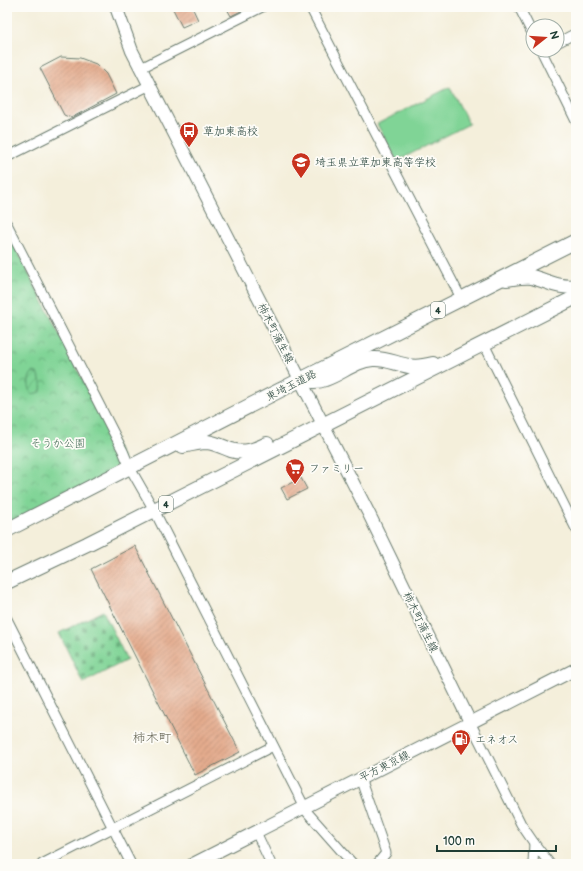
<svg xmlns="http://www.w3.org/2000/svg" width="583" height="871" font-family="'Balsamiq Sans','Klee One',sans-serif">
<defs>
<pattern id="cemetery-stones" width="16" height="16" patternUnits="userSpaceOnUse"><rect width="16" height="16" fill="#80d496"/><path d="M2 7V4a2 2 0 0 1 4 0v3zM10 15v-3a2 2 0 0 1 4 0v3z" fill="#68ad7b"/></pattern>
<pattern id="park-crowns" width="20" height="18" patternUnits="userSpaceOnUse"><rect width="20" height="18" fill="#80d496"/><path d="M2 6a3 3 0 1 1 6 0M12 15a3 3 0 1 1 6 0" fill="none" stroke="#68ad7b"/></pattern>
<pattern id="garden-furrows" width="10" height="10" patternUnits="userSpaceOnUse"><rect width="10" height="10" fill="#80d496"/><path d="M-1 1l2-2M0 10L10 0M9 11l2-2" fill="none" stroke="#68ad7b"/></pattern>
<pattern id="building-hatch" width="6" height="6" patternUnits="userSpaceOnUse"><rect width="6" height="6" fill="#e4ab8d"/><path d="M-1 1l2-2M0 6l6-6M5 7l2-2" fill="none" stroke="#b88c74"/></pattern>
</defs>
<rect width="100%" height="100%" fill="#fdfcf7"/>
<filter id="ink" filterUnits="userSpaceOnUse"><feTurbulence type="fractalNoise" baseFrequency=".025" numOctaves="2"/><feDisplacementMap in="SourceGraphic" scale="8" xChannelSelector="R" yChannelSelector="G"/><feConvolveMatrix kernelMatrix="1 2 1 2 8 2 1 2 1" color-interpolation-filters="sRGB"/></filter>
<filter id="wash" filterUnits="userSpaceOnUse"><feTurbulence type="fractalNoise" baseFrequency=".012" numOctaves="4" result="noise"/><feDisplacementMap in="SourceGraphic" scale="16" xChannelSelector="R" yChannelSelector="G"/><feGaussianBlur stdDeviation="0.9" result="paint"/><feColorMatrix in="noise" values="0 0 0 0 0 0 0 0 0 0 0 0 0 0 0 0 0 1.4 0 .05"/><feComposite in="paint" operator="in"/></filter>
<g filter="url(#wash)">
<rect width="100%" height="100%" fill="#f4efdb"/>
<polygon fill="#80d496" stroke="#508865" points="450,87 469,124 397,161 377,124"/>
<polygon fill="url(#cemetery-stones)" stroke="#508865" points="103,611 127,660 83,683 59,633"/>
<polygon fill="url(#park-crowns)" stroke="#508865" points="7,231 126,465 7,526"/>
<path fill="url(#garden-furrows)" stroke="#508865" d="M 33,372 L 37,374 C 41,380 42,385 41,392 L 32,394 C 28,387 27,378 33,372 Z"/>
<g id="blocks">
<g fill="url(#building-hatch)">
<polygon points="177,7 192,7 198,20 182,27 173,9"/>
<polygon points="226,7 249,7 231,16"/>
<polygon points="61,57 80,58 96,64 106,74 116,94 71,118 64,115 40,68"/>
<polygon points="301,478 307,489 287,499 281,488"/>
<polygon points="135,546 240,752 195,775 91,569"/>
</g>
</g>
</g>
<g filter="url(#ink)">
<use href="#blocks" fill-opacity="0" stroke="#6a7b6e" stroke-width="1"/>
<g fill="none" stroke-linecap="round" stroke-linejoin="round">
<defs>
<g id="minor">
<polyline points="310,7 461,298"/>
<polyline points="519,7 533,35"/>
<polyline points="557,43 576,33"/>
<polyline points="541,50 576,121"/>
<polyline points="141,68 262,7"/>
<polyline points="7,157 150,85"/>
<polyline points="7,224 123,451 130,468 154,510 307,812 353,864"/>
<polyline points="484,344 576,529"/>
<polyline points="7,619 131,864"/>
<polyline points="470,722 521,824 534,843 550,864"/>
<polyline points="360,778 386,853 377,864"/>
<polyline points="256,832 271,864"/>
<polyline points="42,864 273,746"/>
<polyline points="533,864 534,843"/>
</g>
<g id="major">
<polyline points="116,7 132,51 369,514 470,722"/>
<polyline points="193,864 576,669"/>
</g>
<g id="highway">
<path d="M 506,279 C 514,278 524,276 532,277 C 547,281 560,289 576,286"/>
<path d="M 304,380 C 311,381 318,382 325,379 C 341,374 355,360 373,359 C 386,358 396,364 409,366 C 417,368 425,366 433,364"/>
<path d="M 183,446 C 191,444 199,442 207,442 C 216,443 223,447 231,450 C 244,454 255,450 267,444"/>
<polyline points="7,530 300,380 576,241"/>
<polyline points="7,582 87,544 576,297"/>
</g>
</defs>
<use href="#minor" stroke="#6a7b6e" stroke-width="11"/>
<use href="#major" stroke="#6a7b6e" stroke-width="14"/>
<use href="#highway" stroke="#6a7b6e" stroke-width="16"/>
<use href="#minor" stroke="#fff" stroke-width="9"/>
<use href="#major" stroke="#fff" stroke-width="12"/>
<use href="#highway" stroke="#fff" stroke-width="14"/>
</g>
</g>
<defs>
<symbol id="bus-pin" viewBox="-11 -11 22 30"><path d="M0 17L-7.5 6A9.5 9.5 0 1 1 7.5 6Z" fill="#c8321e" stroke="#fdfcf7"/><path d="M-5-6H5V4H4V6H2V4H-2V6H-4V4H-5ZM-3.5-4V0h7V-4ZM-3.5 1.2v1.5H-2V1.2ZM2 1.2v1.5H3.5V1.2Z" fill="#fff"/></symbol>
<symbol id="school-pin" viewBox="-11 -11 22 30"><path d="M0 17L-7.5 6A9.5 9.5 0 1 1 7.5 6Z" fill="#c8321e" stroke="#fdfcf7"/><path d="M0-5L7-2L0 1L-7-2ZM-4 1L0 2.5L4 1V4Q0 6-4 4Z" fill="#fff"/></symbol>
<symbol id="supermarket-pin" viewBox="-11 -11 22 30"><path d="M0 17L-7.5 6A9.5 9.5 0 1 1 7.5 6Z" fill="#c8321e" stroke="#fdfcf7"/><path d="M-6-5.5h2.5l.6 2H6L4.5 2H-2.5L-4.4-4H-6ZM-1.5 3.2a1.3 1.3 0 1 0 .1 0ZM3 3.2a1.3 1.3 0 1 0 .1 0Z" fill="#fff"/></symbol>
<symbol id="fuel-pin" viewBox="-11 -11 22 30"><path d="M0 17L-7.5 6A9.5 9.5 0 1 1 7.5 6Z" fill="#c8321e" stroke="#fdfcf7"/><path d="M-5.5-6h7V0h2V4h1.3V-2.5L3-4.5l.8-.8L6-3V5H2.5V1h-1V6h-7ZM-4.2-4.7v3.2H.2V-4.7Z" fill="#fff"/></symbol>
</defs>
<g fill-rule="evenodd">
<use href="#bus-pin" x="178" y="120" width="22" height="30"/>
<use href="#school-pin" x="290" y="151" width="22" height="30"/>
<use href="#supermarket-pin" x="284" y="457" width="22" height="30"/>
<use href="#fuel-pin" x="450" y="728" width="22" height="30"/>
</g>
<g text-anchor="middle" stroke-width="3.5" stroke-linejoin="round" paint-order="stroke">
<g fill="#fdfcf7" stroke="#62766e" stroke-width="1">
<rect x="431" y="302" width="14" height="16" rx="3"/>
<rect x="159" y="496" width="14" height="16" rx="3"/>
</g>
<g font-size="10" font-weight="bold" fill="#1f3d34">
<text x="438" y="314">4</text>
<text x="166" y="508">4</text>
</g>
<g font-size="11" fill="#1f3d34" stroke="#fdfcf7" text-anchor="start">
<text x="203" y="135">草加東高校</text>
<text x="315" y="166">埼玉県立草加東高等学校</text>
<text x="309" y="472">ファミリー</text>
<text x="475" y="743">エネオス</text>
</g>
<g font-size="11" fill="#1f3d34" stroke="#fdfcf7">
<text transform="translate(276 333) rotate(63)" y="4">柿木町蒲生線</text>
<text transform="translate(291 385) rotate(-27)" y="4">東埼玉道路</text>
<text transform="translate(421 622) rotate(64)" y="4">柿木町蒲生線</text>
<text transform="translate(384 766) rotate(-27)" y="4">平方東京線</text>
</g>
<g font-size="11" fill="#37634c" stroke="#fdfcf7">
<text x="58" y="447">そうか公園</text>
</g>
<g font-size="13" fill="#646453" stroke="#fdfcf7">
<text x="152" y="742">柿木町</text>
</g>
</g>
<rect width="583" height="871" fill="none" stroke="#fdfcf7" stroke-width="24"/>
<g transform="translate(545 38) rotate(73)"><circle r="19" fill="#fdfcf7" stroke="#a4b0a9"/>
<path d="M0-3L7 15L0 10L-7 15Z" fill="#c8321e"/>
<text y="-6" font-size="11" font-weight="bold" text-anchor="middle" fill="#1f3d34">N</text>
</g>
<path d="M437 845v6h119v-6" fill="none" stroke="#1f3d34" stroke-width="2"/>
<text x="443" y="845" font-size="12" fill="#1f3d34" stroke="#fdfcf7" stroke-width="3" paint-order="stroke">100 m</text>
</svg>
